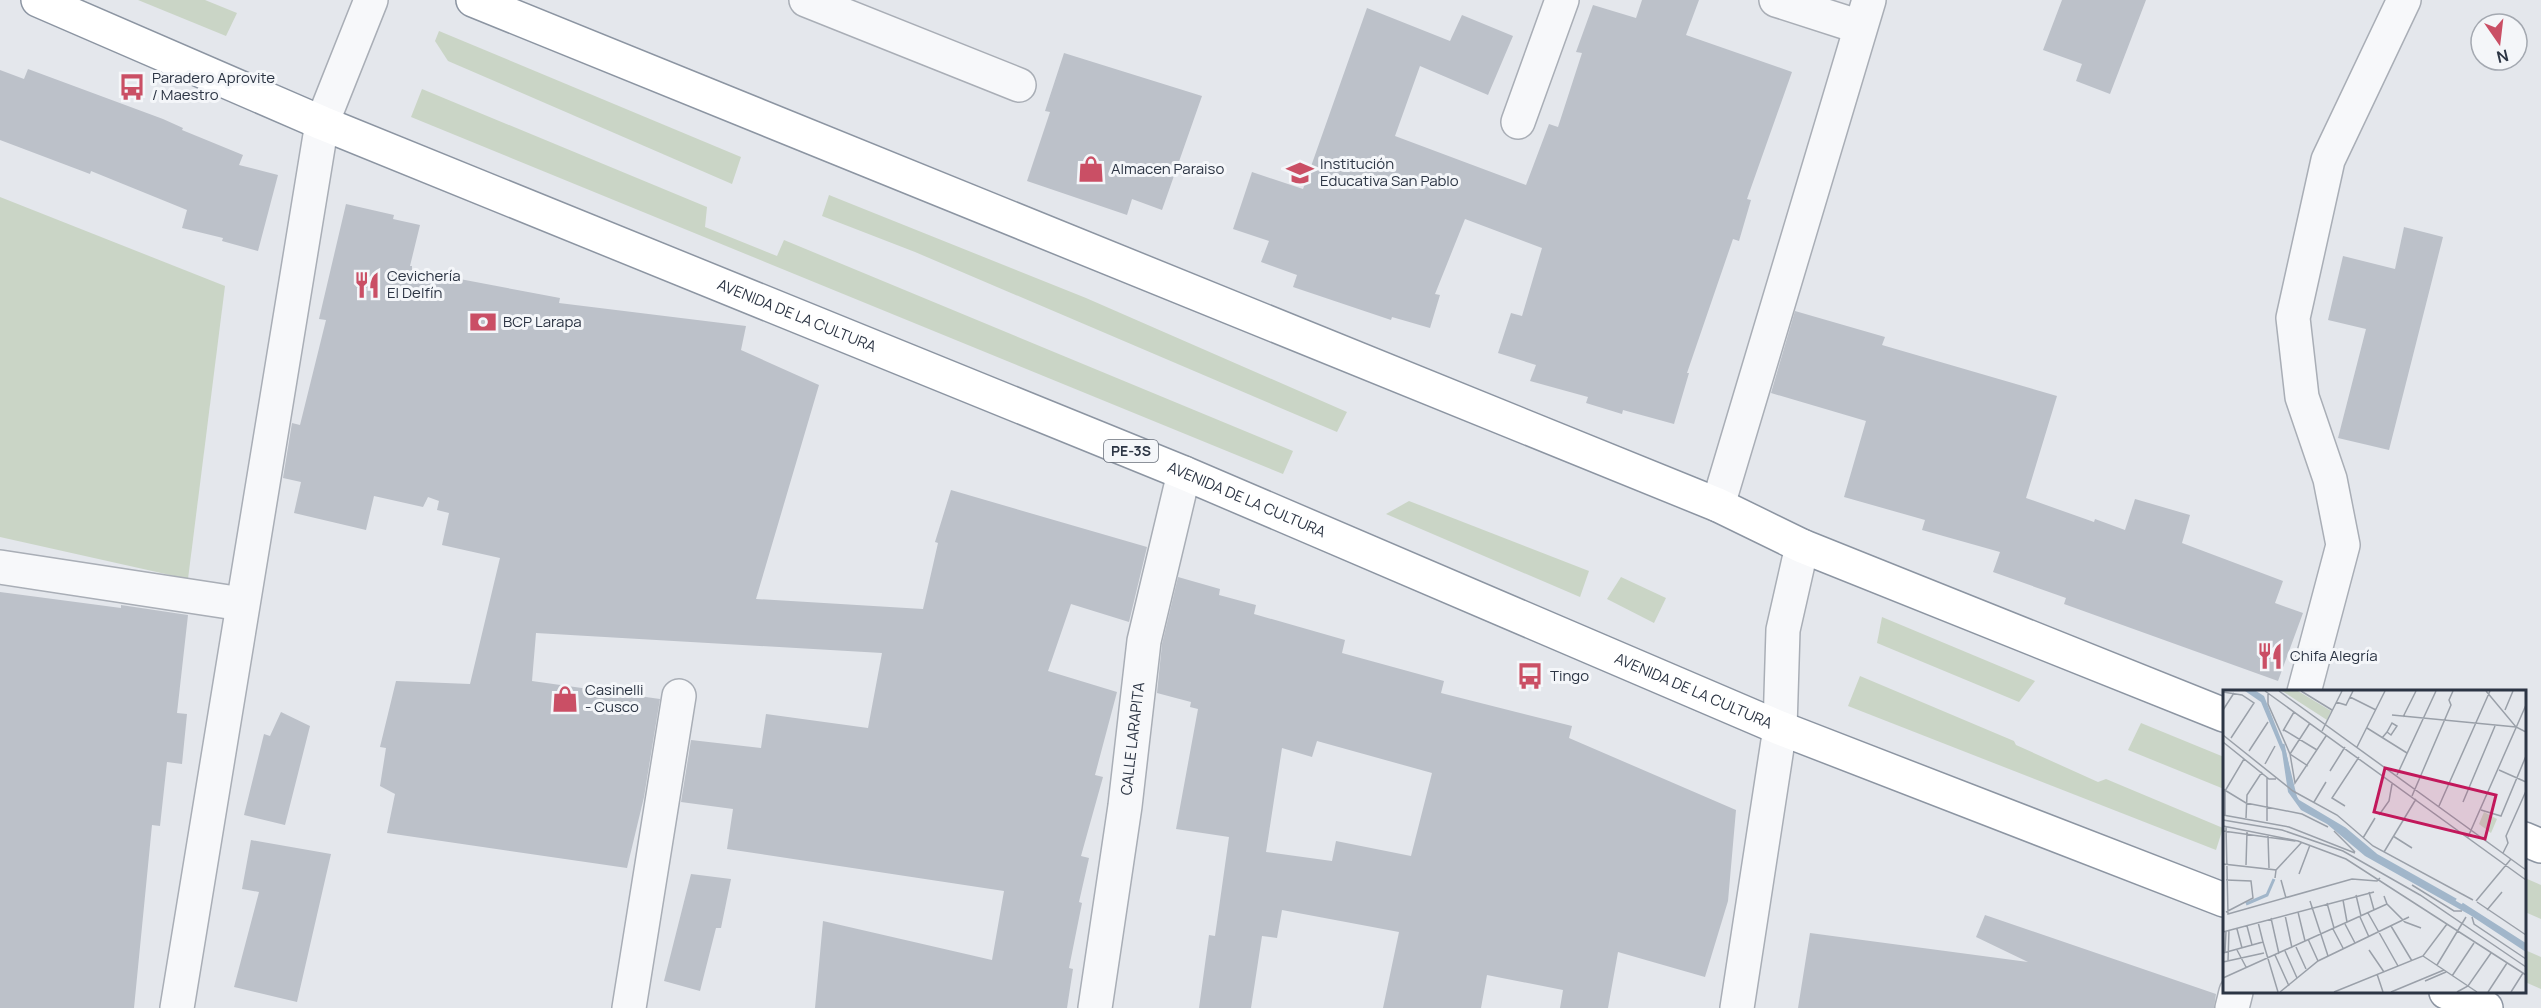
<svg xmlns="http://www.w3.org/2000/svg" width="2541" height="1008" font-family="Manrope,sans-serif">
<rect width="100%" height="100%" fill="#e4e7ec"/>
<g fill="#cad5c6">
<polygon points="138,0 205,0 237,13 226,36"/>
<polygon points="439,31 741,157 732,184 448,61 435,41"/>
<polygon points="422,89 707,207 705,227 777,256 784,240 1293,451 1283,474 411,117"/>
<polygon points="829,195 1086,298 1347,412 1337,432 915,252 822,216"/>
<polygon points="0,197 225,286 188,579 0,537"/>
<polygon points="1409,501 1589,571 1580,597 1386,514"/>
<polygon points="1621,577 1666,598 1654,623 1607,599"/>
<polygon points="1882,617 2035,681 2019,702 1877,643"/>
<polygon points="1860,676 2014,741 2016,745 2098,782 2106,779 2223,828 2216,850 1848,706"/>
<polygon points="2141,723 2224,757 2224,789 2128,750"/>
<polygon points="2525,878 2541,885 2541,919 2525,912"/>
<polygon points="2525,950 2541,957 2541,989 2525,982"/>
</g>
<g fill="#bcc1c9" fill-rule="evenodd">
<polygon points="1642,0 1699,0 1686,35 1792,72 1747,199 1751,200 1739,241 1733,239 1687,373 1689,373 1674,424 1623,410 1622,414 1586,403 1588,397 1530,381 1536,365 1498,353 1511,313 1522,316 1542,248 1465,219 1435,294 1440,295 1430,328 1392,317 1391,320 1293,287 1297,275 1261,262 1269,241 1233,229 1252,172 1303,189 1367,8 1450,41 1462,15 1513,36 1488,95 1420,66 1395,136 1526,185 1549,124 1558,127 1582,53 1576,52 1593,5 1636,18"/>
<polygon points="2062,0 2146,0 2110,94 2076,81 2082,64 2043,50"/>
<polygon points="1064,53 1202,96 1162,210 1132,199 1127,215 1027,181 1050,112 1045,111"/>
<polygon points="28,69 163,119 183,128 182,130 243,155 239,165 278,175 258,251 222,241 223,238 182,228 187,210 91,171 90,174 0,140 0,70 24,79"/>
<polygon points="346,204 394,215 393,219 420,225 410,266 412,266 412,270 560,298 559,303 746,326 741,350 819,385 756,599 923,609 938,543 935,542 951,490 1147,547 1129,622 1071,604 1048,671 1117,692 1095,775 1103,777 1081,856 1089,858 1079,902 1082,903 1069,968 1073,969 1067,1008 815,1008 823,921 992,960 1004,891 727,849 733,809 681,802 691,740 761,748 766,714 868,728 882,653 536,633 532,681 660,699 644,797 627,868 387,833 395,794 380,786 386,748 380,747 396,681 470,684 500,558 442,545 449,513 437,510 439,501 428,497 423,507 374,496 366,530 294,513 301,482 283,478 292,423 300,425 326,320 319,319"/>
<polygon points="2404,227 2443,237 2389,450 2338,438 2366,329 2328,320 2343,256 2395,269"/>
<polygon points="1795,311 1885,337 1882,345 2057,396 2026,498 2094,522 2095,519 2125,530 2135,499 2190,515 2182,543 2283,581 2275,603 2303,613 2278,681 2064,604 2066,598 1993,572 2000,552 1922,530 1925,520 1844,497 1866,421 1771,393"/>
<path d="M 1178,577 L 1220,589 L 1219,595 L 1256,605 L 1254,614 L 1345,640 L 1342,653 L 1444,681 L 1441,693 L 1572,726 L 1569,738 L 1736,810 L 1728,901 L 1705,977 L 1618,952 L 1608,1008 L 1560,1008 L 1563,990 L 1487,975 L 1481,1008 L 1383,1008 L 1399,932 L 1282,910 L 1277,938 L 1262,936 L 1251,1008 L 1199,1008 L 1209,935 L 1215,936 L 1229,837 L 1176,829 L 1198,709 L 1190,707 L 1191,702 L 1157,693 L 1162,644 ZM 1317,741 L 1432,773 L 1411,856 L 1336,841 L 1332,861 L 1266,852 L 1282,748 L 1312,757 Z"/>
<polygon points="0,592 121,608 121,605 188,615 177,713 187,714 182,764 167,762 160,826 152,825 134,1008 0,1008"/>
<polygon points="281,712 310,726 285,825 244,815 264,734 270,736"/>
<polygon points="251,840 331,854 297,1002 234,987 259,892 242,889"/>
<polygon points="691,874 731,879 721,928 716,928 700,991 664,981"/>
<polygon points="1985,915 2216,994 2214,1008 1798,1008 1810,933 2028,962 1976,937"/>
</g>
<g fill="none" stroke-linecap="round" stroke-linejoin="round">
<defs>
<g id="minor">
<polyline points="806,0 1019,85"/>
<polyline points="1776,0 1860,27"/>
<polyline points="1518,122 1562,0"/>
<polyline points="1718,505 1869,0"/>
<polyline points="0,567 242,604"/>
<polyline points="2304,692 2343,545 2330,479 2302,397 2293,318 2328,160 2404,0"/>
<polyline points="177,1008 322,123 371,0"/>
<polyline points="629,1008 679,696"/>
<path id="s1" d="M 1095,1008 L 1125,806 L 1144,641 L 1184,473"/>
<polyline points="1737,1008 1780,728 1783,630 1802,546"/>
<polyline points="2232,1008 2236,992"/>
</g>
<g id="highway">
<path id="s2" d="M 38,0 L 322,123 L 1184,473 L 1780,728 L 2224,900"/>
<polyline points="473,0 1718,505 1802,546 2224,715"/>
<polyline points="2524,839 2541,846"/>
<polyline points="2446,992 2486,1008"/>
</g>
</defs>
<use href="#minor" stroke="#a9aeb6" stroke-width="36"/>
<use href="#highway" stroke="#8c95a2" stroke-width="36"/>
<use href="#minor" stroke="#f7f8fa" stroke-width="33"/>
<use href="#highway" stroke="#fff" stroke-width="33"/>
</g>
<defs>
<symbol id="bus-bare" viewBox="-9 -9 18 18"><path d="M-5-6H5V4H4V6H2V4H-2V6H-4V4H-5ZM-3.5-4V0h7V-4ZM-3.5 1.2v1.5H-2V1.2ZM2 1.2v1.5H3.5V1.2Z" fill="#ca4f65" stroke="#f4f6f9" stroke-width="2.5" paint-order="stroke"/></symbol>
<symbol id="shop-bare" viewBox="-9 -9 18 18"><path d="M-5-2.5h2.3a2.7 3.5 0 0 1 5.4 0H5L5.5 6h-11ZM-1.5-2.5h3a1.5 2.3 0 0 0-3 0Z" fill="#ca4f65" stroke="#f4f6f9" stroke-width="2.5" paint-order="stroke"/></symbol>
<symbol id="school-bare" viewBox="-9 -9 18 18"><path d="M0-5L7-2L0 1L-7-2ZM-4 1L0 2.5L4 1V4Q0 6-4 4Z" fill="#ca4f65" stroke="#f4f6f9" stroke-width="2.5" paint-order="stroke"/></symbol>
<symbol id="restaurant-bare" viewBox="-9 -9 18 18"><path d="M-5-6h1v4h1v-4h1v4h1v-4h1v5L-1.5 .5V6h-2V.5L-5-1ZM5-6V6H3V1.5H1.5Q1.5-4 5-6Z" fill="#ca4f65" stroke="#f4f6f9" stroke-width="2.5" paint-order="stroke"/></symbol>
<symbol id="bank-bare" viewBox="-9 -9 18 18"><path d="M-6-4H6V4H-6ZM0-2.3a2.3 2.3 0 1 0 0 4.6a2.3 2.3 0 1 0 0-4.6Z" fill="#ca4f65" stroke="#f4f6f9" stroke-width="2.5" paint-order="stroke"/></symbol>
</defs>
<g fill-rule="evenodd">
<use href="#bus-bare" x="113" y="68" width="38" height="38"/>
<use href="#shop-bare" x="1072" y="150" width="38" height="38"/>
<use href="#school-bare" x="1281" y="154" width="38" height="38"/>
<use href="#restaurant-bare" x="348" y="266" width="38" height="38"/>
<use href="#bank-bare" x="464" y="303" width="38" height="38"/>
<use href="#restaurant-bare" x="2251" y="637" width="38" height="38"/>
<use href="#bus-bare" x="1511" y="657" width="38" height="38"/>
<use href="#shop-bare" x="546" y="680" width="38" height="38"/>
</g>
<g text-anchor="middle" stroke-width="6" stroke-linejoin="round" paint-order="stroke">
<rect fill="#f4f6f9" stroke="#686f7a" stroke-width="1.5" x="1104" y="440" width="54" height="22" rx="4.5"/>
<g font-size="14" font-weight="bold" fill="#2c3544">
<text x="1131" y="456">PE-3S</text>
</g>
<g font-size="15" fill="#2c3544" stroke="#f4f6f9" text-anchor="start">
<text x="152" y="83">Paradero Aprovite<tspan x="152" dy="17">/ Maestro</tspan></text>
<text x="1320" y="169">Institución<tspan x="1320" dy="17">Educativa San Pablo</tspan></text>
<text x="1111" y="174">Almacen Paraiso</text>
<text x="387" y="281">Cevichería<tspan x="387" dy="17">El Delfín</tspan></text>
<text x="503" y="327">BCP Larapa</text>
<text x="2290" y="661">Chifa Alegría</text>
<text x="1550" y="681">Tingo</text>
<text x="585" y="695">Casinelli<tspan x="585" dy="17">- Cusco</tspan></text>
</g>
<g font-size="15" fill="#2c3544" stroke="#f4f6f9">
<text dy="5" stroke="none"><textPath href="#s2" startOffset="822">AVENIDA DE LA CULTURA</textPath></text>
<text dy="5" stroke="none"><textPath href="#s2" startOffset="1308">AVENIDA DE LA CULTURA</textPath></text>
<text dy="5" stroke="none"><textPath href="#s2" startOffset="1794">AVENIDA DE LA CULTURA</textPath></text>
<text dy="5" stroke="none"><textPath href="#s1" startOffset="272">CALLE LARAPITA</textPath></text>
</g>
</g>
<g transform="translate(2223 690)">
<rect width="303" height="303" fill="#e4e7ec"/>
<path d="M 59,1 L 75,1 L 108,21 L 104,30 ZM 261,122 L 274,129 L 268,143 L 256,134 Z" fill="#cad5c6"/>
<path d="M 22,1 L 33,1 L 41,6 L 63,62 L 75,111 L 122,139 L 153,165 L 261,227 L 303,255 L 303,262 L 247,225 L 142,166 L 104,134 L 78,120 L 65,102 L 59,62 L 38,12 Z" fill="#a1b6ca"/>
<path fill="none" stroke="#a1b6ca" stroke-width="3" d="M 60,54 L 68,93M 70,103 L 75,111 L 122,139 L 153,165 L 233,210M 23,214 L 44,205 L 51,189M 239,214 L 303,255"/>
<path fill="none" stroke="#9aa0a9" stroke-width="1.5" d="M 42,1 L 303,190M 56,1 L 303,180M 78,1 L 109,20M 263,1 L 293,37 L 303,42M 0,2 L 19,5 L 31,13 L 8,48M 45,4 L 45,14 L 67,64 L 85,76M 127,7 L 153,20M 113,12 L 123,15 L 130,1M 0,20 L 11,3M 282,20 L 290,1M 169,25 L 293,37M 180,27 L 193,1M 87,33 L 67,64 L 72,93 L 103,46M 144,38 L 184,63M 61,40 L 94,60M 60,41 L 71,22M 99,41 L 119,1M 0,45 L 70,101 L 114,125 L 150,156 L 250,210M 159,48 L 164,42 L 169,33 L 174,36 L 168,45 L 164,42M 0,52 L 46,89 L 53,89M 134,57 L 162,1M 26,61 L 45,32M 42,74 L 52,56M 276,80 L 303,92M 107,81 L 122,57M 174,85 L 213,1M 0,99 L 23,113 L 79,124 L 105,137M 189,106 L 228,15 L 226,10 L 230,1M 91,112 L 103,92M 240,112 L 272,36M 122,116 L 109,108 L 136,67M 216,116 L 267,1M 258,120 L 278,126 L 303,66M 0,125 L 66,137 L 132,163M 2,125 L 2,101 L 21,69M 156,125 L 166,111 L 169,94M 23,128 L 24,105 L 39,82M 0,130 L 59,140 L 120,161 L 197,205 L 303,277M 44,131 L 44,87M 0,136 L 75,151 L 123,169 L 303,285M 3,136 L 5,224 L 129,189 L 154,191 L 157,188M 0,141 L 72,151M 111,141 L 132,162M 45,146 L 46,178M 170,146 L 189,158M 245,147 L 303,15M 140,148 L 152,128M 161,162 L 193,109M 280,163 L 285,153 L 283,146 L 303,101M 0,174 L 53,180 L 52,188M 23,175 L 24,142M 53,180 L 79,152M 76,184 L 87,155M 3,190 L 28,191 L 30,208 L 3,222M 58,190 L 63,208M 189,195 L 231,221 L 239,221M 146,202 L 151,220M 133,205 L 138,226M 161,206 L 164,214 L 182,232 L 198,238M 120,210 L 124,232M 87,211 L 105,266M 253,211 L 288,169M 254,212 L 303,245M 104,213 L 111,238M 264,220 L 279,202M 75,222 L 82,251M 145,223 L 175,276M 62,225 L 69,258M 137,227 L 146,247M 249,227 L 251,234 L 303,269M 48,228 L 56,264M 35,232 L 40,252M 122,234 L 132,253M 24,236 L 29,255M 168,236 L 189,271M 14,239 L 19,258M 110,239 L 120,258M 0,242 L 151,202M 85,249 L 95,271M 73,257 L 83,279M 14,260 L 23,277M 146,260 L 161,282M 62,261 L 74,288M 2,262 L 3,241M 0,263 L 40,252 L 55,302M 52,265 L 66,296M 200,266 L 254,302M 5,271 L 6,240M 0,272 L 41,263M 214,275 L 243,227M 154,284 L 160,302M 229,286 L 251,253M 0,288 L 164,214M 202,291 L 223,282M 57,302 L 95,271 L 186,227M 111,302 L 200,266 L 224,234M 168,302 L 221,280M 234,302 L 245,296 L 268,263M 265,302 L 284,273M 288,302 L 300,283"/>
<path fill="#c2185b" fill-opacity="0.15" stroke="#c2185b" stroke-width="3" d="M 162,78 L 273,105 L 262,149 L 151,122 Z"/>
<rect width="303" height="303" fill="none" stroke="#2c3544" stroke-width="3"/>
</g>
<g transform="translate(2499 42) rotate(166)"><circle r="28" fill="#f4f6f9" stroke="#a4a9b1" stroke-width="1.5"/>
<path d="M0-4.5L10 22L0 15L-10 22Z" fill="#ca4f65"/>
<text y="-9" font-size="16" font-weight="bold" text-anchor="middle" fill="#2c3544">N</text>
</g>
</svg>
